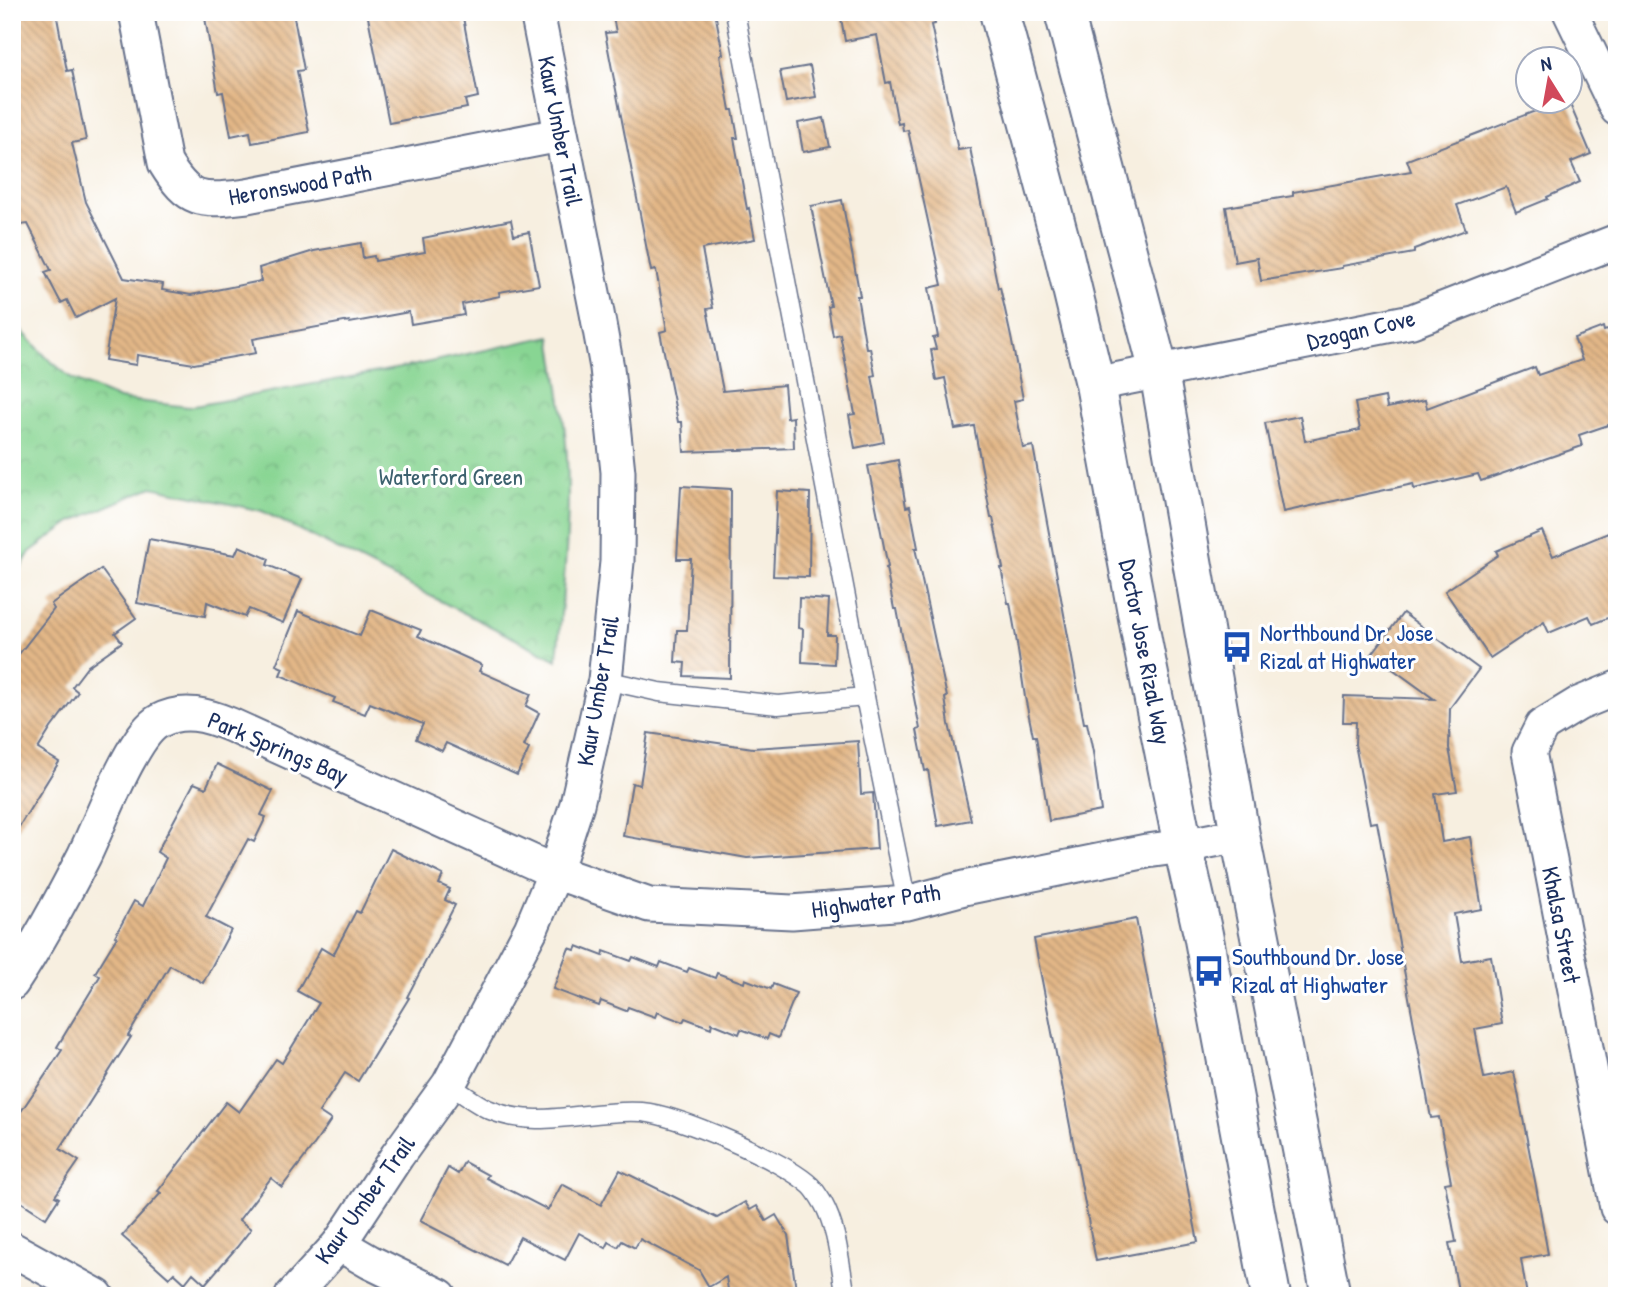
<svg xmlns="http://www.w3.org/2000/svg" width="1629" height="1308" font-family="'Patrick Hand',sans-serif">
<defs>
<pattern id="park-crowns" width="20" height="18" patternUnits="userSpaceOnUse" patternTransform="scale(1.75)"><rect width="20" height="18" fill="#88d593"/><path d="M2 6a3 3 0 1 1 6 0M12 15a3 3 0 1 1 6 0" fill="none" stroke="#75b781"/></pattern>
<pattern id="building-back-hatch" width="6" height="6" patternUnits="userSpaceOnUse" patternTransform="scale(1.75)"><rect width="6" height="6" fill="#e3b787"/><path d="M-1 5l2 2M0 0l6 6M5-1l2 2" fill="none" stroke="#b79572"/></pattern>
</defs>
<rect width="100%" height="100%" fill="#fff"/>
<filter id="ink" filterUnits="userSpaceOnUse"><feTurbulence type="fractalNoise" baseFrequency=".0143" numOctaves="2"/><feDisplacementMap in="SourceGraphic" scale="14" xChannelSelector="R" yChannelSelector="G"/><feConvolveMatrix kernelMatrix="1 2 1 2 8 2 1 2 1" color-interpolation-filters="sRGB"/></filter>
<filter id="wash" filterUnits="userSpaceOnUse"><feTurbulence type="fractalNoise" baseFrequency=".00686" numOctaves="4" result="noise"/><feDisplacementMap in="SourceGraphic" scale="28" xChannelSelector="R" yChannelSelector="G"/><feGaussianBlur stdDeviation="1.57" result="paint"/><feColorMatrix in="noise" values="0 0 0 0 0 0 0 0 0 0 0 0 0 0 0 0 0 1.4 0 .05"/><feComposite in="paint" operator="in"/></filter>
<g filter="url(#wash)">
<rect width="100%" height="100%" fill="#f7efe0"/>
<path fill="url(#park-crowns)" stroke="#528278" stroke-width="2" d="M 12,320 L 46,357 L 72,379 L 119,399 L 189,407 L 416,365 L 551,336 C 556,371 563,407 566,443 C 572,516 563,588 557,660 L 262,511 L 152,487 L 71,522 L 30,552 L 12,582 Z"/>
<g id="blocks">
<g fill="url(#building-back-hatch)">
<polygon points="12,12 56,12 67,71 72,70 86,140 72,143 86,202 124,278 163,284 162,290 191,295 261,281 259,268 314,251 361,243 363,258 374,256 375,261 425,252 423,238 511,220 514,235 529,232 539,285 499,292 500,296 462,304 464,315 411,324 409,312 350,323 349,321 253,339 256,353 194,364 137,355 136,365 105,360 115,298 76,318 67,300 61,303 45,272 51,270 28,224 21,225 12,180"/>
<polygon points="204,12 293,12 304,70 297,71 309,132 252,143 250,132 231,136 223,92 218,93"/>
<polygon points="367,12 462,12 478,97 465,100 467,108 389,123"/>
<polygon points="612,12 715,12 723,54 720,55 730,110 733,110 738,138 734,138 747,209 749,208 755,239 702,249 713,308 707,309 723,391 784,385 787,418 793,417 794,448 684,452 682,422 678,422 660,332 667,330 656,270 651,271 605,33 616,32"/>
<polygon points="840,12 933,12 935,24 931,25 958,150 970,148 998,288 1000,287 1011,337 1023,399 1014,401 1023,448 1033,446 1084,723 1087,723 1093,752 1101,811 1049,821 1036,736 1033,736 1025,697 1016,637 1010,603 1008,603 1001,568 1003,568 993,518 991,518 974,426 955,429 945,378 936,380 931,350 936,349 933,338 938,337 929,288 942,285 908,130 903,131 902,123 898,124 890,82 886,83 877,35 845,41"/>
<polygon points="810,66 816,97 786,102 780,71"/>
<polygon points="1559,102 1569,102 1591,154 1571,162 1580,182 1547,197 1548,199 1516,212 1506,187 1457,205 1466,230 1414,249 1414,253 1342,266 1342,268 1261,281 1257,258 1235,262 1226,207 1293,196 1293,192 1411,171 1407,160"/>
<polygon points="824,118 830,147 803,152 798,123"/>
<polygon points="842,200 860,296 857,296 866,348 870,348 875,375 872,376 884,442 855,448 849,415 855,414 840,334 833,336 828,307 831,306 811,206"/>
<polygon points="1603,327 1604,331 1617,327 1617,422 1579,435 1582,446 1481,481 1478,474 1414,489 1413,484 1283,512 1265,423 1300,416 1305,441 1360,430 1355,403 1385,397 1387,408 1425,400 1427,408 1535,367 1538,375 1582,360 1574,338"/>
<polygon points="898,460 906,507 910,506 918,548 915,548 947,697 945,698 949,724 971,820 938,826 928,770 925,771 917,730 920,729 897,609 894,609 886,568 888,567 868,466"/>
<polygon points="681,486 731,489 730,678 684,676 685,663 675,662 677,630 687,630 691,559 677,559"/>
<polygon points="777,491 810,493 809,577 773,576"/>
<polygon points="1542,531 1553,556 1608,533 1617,553 1617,614 1593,624 1589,616 1549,633 1544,622 1490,658 1445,591 1498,555 1496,551"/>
<polygon points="149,539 235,555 239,546 269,559 267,565 302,579 283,623 249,609 245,617 207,602 205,616 137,603"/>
<polygon points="101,569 136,618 115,633 122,642 88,666 72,687 78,692 51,728 38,749 59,762 12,838 12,663 54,609 51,604"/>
<polygon points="799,598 829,600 827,635 835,635 834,664 802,662 803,629 798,628"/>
<polygon points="371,610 421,630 418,636 482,665 479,671 531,694 526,706 539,713 524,746 529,749 517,775 446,743 442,751 416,739 423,724 370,703 365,714 333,702 335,698 280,675 283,668 276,665 298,611 360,636"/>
<polygon points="1403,613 1479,669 1450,708 1449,748 1457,791 1435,794 1442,842 1470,837 1482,909 1454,914 1462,961 1491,956 1502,1024 1475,1029 1484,1078 1514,1072 1536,1186 1548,1254 1521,1259 1527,1296 1459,1296 1449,1243 1456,1242 1445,1183 1451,1182 1439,1117 1431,1118 1377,822 1370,823 1355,744 1356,722 1343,722 1344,696 1434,699 1372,654"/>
<polygon points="648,733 753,748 858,741 861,794 873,793 877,849 747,858 623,836 632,783 640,785"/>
<polygon points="217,764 273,791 261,815 266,817 254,842 248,839 206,917 231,930 203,983 170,965 128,1036 131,1037 60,1149 79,1161 55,1196 59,1198 46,1218 12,1196 12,1125 62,1050 57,1047 100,976 95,973 117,937 115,936 134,901 143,906 166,858 157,852 194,783 206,788"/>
<polygon points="391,849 443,875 439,884 450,889 445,900 455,905 407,997 409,998 358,1081 345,1073 319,1112 331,1120 311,1149 282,1187 271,1178 239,1220 251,1229 237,1247 205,1284 193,1273 185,1283 174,1273 169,1278 122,1236 161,1193 158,1191 226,1102 239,1112 276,1059 282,1063 319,1003 297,991 321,948 333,955 356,911 360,913"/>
<polygon points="1136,919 1198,1242 1096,1261 1034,939"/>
<polygon points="577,946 603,956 604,951 631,961 633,957 659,967 661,962 687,972 689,968 715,978 717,973 744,983 745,979 771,989 773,984 796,993 778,1038 769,1034 767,1039 741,1029 739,1034 712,1023 711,1028 685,1018 683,1022 657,1012 655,1017 628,1007 626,1011 601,1001 599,1006 553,989 569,948 575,950"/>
<polygon points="464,1162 488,1175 486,1178 548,1210 562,1184 601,1205 620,1170 717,1218 745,1202 750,1210 757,1206 766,1221 776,1215 788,1235 797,1296 729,1296 726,1277 709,1287 699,1270 640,1239 635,1248 622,1241 618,1247 609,1242 606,1248 579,1233 565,1260 520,1237 505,1265 420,1221 448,1168 458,1174"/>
</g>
</g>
</g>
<g filter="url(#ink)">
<use href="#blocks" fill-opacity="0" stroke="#68728c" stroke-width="2"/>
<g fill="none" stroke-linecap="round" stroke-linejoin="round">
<defs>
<g id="service">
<polyline points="735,12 865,697 907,903"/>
<polyline points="605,680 659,692 778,705 865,697"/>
<path d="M 449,1084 C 462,1093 476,1104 490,1110 C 540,1131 591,1108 642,1112 C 678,1115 785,1161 811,1186 C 815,1190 820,1198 823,1203 C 838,1230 840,1266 846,1296"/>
</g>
<g id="minor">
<path d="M 136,12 L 165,163 C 190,204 202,201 247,196 L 560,135"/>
<polyline points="1570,12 1617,109"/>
<polyline points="1095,384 1412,321 1617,241"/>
<polyline points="1617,688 1578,704 1542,726 1529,752 1617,1208"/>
<path d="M 12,983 C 39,942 62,899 84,856 C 99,826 132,735 159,721 C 183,708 207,715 231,725 L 555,872 L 649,905 L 792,912 L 907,903 L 964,888 L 1147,851 L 1183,846 L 1240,835"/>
<polyline points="339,1244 370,1262 440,1296"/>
<polyline points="12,1249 97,1296"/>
<polyline points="292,1296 339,1244 397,1156 449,1084 531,929 555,872 577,804 605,680 617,562 618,472 607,368 597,313 537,12"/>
</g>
<g id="tertiary">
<polyline points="999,12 1064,255 1095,384 1143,645 1183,846 1203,934 1271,1296"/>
<polyline points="1064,12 1159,372 1240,835 1331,1296"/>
</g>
</defs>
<use href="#service" stroke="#68728c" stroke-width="21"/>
<use href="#minor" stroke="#68728c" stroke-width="37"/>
<use href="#tertiary" stroke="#68728c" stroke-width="42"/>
<use href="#service" stroke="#fff" stroke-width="18"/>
<use href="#minor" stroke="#fff" stroke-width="33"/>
<use href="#tertiary" stroke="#fff" stroke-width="38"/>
</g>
</g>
<defs>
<symbol id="bus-bare" viewBox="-9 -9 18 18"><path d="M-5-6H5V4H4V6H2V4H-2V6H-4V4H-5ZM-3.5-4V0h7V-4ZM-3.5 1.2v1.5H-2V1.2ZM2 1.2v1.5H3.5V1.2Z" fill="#1a4fb4" stroke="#fff" stroke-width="2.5" paint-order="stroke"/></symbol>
</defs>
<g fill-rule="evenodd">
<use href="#bus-bare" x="1215" y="625" width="44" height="44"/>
<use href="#bus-bare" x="1187" y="949" width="44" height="44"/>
</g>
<g text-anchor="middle" stroke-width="6" stroke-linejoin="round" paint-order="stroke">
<g font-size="24" fill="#1b2f5e" stroke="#fff">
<text transform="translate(560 131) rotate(79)" y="8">Kaur Umber Trail</text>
<text transform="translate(300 185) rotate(-10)" y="8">Heronswood Path</text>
<text transform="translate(1361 330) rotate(-13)" y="8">Dzogan Cove</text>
<text transform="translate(1145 652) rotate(79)" y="8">Doctor Jose Rizal Way</text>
<text transform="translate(598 691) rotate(-80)" y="8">Kaur Umber Trail</text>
<text transform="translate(278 748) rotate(23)" y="8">Park Springs Bay</text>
<text transform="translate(876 901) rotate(-8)" y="8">Highwater Path</text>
<text transform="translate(1561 925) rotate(79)" y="8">Khalsa Street</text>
<text transform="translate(365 1200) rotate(-54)" y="8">Kaur Umber Trail</text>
</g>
<g font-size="24" fill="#3c616e" stroke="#fff">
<text x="451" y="485">Waterford Green</text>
</g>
<g font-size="24" fill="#164399" stroke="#fff" text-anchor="start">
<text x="1260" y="641">Northbound Dr. Jose<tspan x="1260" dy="28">Rizal at Highwater</tspan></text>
<text x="1232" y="965">Southbound Dr. Jose<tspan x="1232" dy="28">Rizal at Highwater</tspan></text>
</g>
</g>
<rect width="1629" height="1308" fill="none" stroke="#fff" stroke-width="42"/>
<g transform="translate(1549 80) rotate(349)"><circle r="33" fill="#ffffff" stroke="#a4acbf" stroke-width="2"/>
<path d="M0-5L12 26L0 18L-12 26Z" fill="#d1495b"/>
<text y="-10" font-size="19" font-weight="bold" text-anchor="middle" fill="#1b2f5e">N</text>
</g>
</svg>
